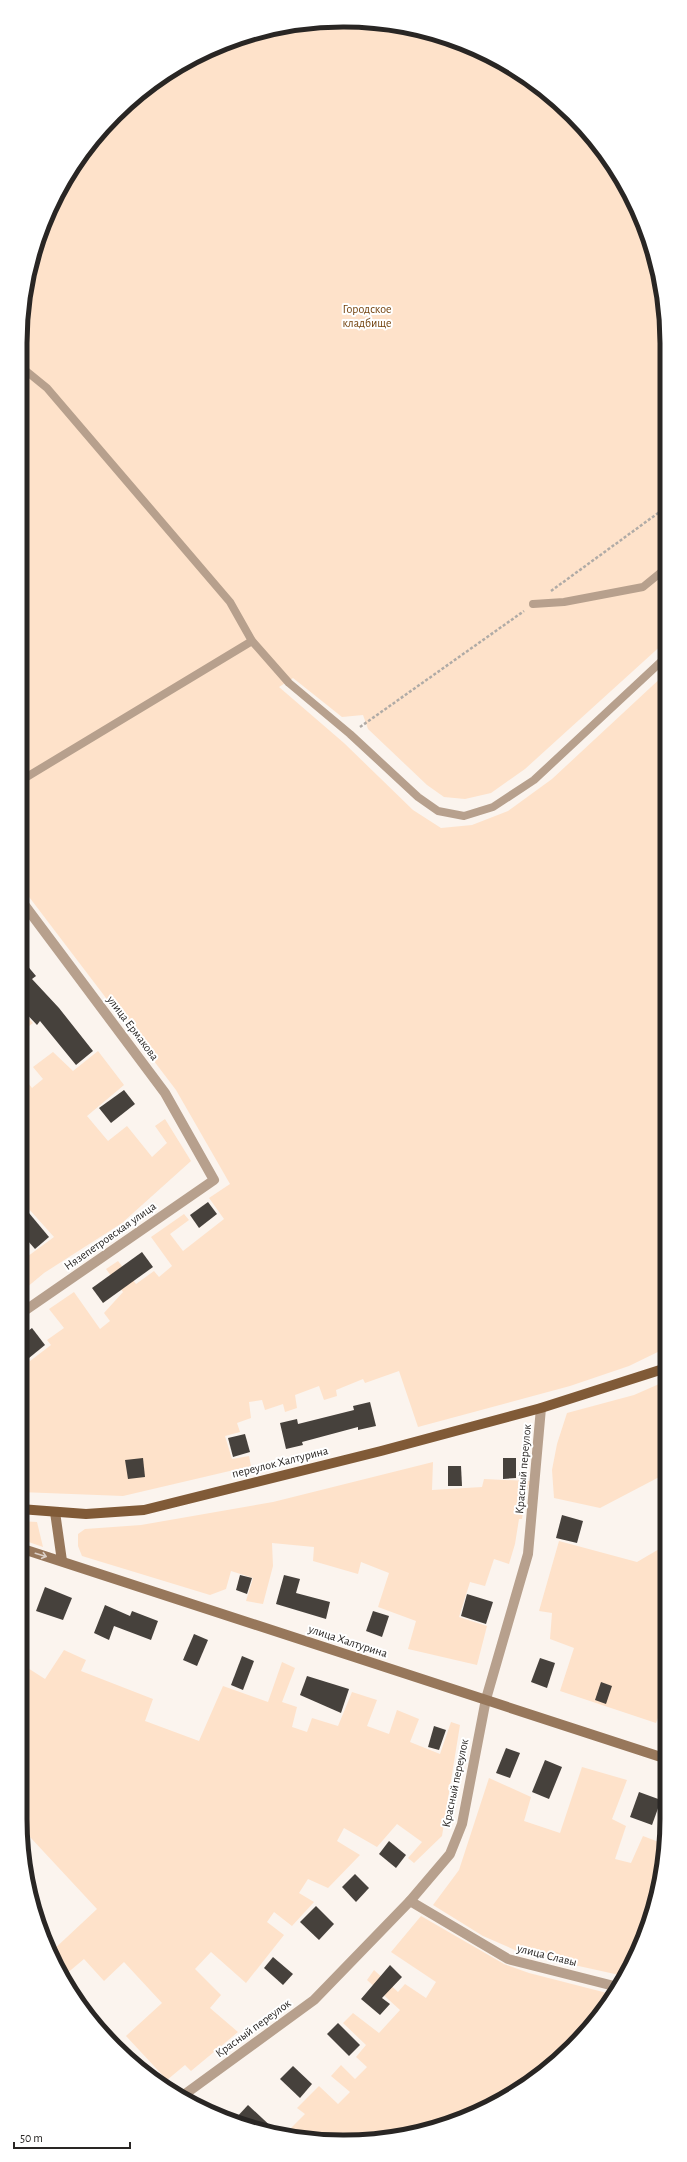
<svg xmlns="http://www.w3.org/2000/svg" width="687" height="2162" font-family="'Alegreya Sans',sans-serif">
<rect width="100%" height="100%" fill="#fbf4ee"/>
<g fill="#fee2ca">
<polygon points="344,20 407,26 505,63 572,115 634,200 664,301 665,642 525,769 491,793 465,799 444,797 427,785 368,729 363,715 342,717 293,678 279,687 344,743 413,810 441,828 472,825 508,811 552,779 665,674 666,1348 629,1366 570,1386 418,1427 399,1371 365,1383 363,1379 336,1390 337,1396 324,1400 319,1386 295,1395 297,1408 285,1412 283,1404 265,1410 262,1400 249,1402 251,1418 237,1423 240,1432 225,1436 232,1459 249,1456 251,1466 123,1496 20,1492 20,1349 30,1361 51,1345 47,1340 64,1328 49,1309 74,1292 100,1329 110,1321 104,1313 123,1292 106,1269 118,1261 136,1284 154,1271 159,1277 172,1266 151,1237 184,1214 189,1220 170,1234 183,1251 224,1219 209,1198 230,1184 176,1090 20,885 20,344 26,280 45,219 75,164 115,115 164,74 220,45 281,26"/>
<polygon points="20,1009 33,1023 20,1033"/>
<polygon points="98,1051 124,1085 87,1116 108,1141 127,1126 152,1157 167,1143 155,1126 165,1119 191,1161 122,1223 44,1273 20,1293 20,1262 54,1237 28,1208 20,1215 20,1073 32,1088 43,1079 33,1067 53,1052 73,1071"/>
<polygon points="666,1381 666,1478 665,1474 600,1508 554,1498 552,1470 557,1444 567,1413 634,1395"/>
<polygon points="433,1462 432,1490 482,1487 484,1479 530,1481 525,1497 522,1519 519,1519 515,1544 509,1564 494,1559 485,1586 470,1582 459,1617 487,1626 477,1665 408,1649 416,1621 378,1607 389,1573 361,1562 358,1574 313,1561 314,1547 272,1543 273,1566 263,1604 246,1601 253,1578 231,1571 226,1589 210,1595 82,1556 78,1546 78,1534 85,1529 141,1525 273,1502"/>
<polygon points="20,1521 37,1522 43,1547 20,1539"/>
<polygon points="559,1541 637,1562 666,1545 667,1695 656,1723 560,1691 574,1648 550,1639 552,1613 539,1611"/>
<polygon points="64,1650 86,1660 81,1671 153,1699 145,1721 199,1741 223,1686 268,1702 282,1662 295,1668 282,1702 297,1707 292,1727 307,1732 312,1718 338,1726 352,1692 377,1700 367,1726 389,1734 397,1710 419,1719 410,1742 440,1754 451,1722 460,1725 442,1836 414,1863 408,1858 422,1842 397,1824 377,1847 344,1828 337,1841 360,1855 328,1888 308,1879 299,1893 314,1902 292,1926 274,1912 267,1922 284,1935 246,1983 211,1952 195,1969 221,1995 210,2008 238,2032 191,2071 185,2065 167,2080 126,2036 162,2003 124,1962 104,1981 84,1959 65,1975 51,1952 97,1909 30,1837 23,1844 20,1818 20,1663 45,1679"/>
<polygon points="582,1767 627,1780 612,1819 626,1826 615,1859 631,1863 643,1836 664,1844 661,1882 642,1942 624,1976 524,1954 483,1936 433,1905 459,1870 489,1778 531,1797 524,1821 560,1833"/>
<polygon points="421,1916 504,1964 529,1973 607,1993 600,2013 572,2047 523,2087 427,2131 365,2141 302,2139 285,2134 305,2114 297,2108 319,2086 338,2104 350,2092 331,2076 341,2065 355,2079 367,2067 356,2057 366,2045 343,2023 353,2013 379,2033 400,2010 367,1980 374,1970 398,1992 405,1984 426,1998 436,1982 391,1952"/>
</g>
<g fill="#46413c">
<polygon points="20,957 36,976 32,979 59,1008 93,1051 76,1065 40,1021 37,1025 20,1007"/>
<polygon points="124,1090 135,1104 111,1123 99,1108"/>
<polygon points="208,1202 217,1214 199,1228 190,1215"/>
<polygon points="29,1213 49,1237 35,1249 20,1232 20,1221"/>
<polygon points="142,1252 153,1267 103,1303 92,1288"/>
<polygon points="32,1328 45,1345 29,1358 20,1346 20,1337"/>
<polygon points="370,1402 376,1426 358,1430 358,1427 302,1442 303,1445 286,1449 280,1423 297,1419 298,1424 354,1410 353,1406"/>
<polygon points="245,1434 250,1452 233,1457 228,1438"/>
<polygon points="143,1458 145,1477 128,1479 125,1460"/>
<polygon points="503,1458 516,1458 516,1478 503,1479"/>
<polygon points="448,1466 461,1466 462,1486 448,1486"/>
<polygon points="562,1515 583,1521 577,1543 556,1538"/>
<polygon points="240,1575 252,1578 247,1594 236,1590"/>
<polygon points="284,1575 300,1579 296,1593 330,1602 326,1619 276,1604"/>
<polygon points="45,1587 72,1598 63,1620 36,1611"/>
<polygon points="467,1594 493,1602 486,1624 461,1616"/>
<polygon points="105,1605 130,1616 132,1611 158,1621 151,1640 114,1626 109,1640 94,1633"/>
<polygon points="373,1611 389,1616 382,1637 366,1631"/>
<polygon points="194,1634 208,1640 197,1666 183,1660"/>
<polygon points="242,1656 254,1661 243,1690 231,1685"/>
<polygon points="540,1658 555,1663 547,1688 531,1682"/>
<polygon points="307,1676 349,1689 341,1713 300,1695"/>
<polygon points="601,1682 612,1686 606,1704 595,1700"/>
<polygon points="434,1726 446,1730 439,1750 428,1747"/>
<polygon points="506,1748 520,1753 510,1778 496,1773"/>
<polygon points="545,1760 562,1767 549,1799 532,1792"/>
<polygon points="639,1792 661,1800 652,1825 630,1817"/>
<polygon points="389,1841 406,1855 396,1868 379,1854"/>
<polygon points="355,1874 369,1888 356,1902 342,1887"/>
<polygon points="316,1906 334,1924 319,1940 300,1922"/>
<polygon points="273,1957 293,1974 283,1985 264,1968"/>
<polygon points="390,1965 402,1977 382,1998 390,2004 380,2015 361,1999"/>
<polygon points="338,2023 360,2045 349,2056 327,2034"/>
<polygon points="293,2066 312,2084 300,2098 280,2079"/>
<polygon points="248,2105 277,2132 235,2119"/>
</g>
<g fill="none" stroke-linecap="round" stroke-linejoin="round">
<g stroke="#b0aba6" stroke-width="2.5" stroke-dasharray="3 2" stroke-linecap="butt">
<polyline points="551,591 665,508"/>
<polyline points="360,727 524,611"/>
</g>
<g stroke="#b7a08d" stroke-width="8">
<polyline points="20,366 47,388 230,602 252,641 289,683 350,734 418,797 438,811 464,816 493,807 534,780 665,658"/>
<polyline points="533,604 564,602 643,587 665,569"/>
<polyline points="20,781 252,641"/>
</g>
<g stroke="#b7a08d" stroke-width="10">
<polyline points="20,899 165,1093 214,1180 20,1314"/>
<polyline points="410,1901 508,1959 618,1987"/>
<polyline points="181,2097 314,2000 410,1901 450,1854 462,1824 486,1699 528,1554 541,1408"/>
</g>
<g stroke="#97775b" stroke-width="10">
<polyline points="55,1512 62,1561"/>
<polyline points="20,1548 667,1759"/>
</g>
<polyline stroke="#805a37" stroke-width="10" points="20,1509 86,1514 144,1510 381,1451 541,1408 660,1370 666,1367"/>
</g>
<defs><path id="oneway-shaft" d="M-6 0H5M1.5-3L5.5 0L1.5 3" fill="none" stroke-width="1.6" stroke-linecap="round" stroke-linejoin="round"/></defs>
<use stroke="#dbcfc6" href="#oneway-shaft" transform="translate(41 1555) rotate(17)"/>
<g text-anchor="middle" stroke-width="4" stroke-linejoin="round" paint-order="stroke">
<g font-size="12" fill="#73430f" stroke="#fff">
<text x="367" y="313">Городское<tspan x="367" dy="14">кладбище</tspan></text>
</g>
<g font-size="12" fill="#292624" stroke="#fff">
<text transform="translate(133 1028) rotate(53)" y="4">улица Ермакова</text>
<text transform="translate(110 1236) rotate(-35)" y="4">Нязепетровская улица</text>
<text transform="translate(280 1462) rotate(-14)" y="4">переулок Халтурина</text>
<text transform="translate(523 1469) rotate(-85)" y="4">Красный переулок</text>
<text transform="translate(348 1641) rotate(18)" y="4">улица Халтурина</text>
<text transform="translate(455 1783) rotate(-78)" y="4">Красный переулок</text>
<text transform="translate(547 1955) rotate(14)" y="4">улица Славы</text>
<text transform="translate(253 2028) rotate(-36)" y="4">Красный переулок</text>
</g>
</g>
<path d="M0 0H687V2162H0ZM343 27H344A316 316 0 0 1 660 343V1819A316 316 0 0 1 344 2135H343A316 316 0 0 1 27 1819V343A316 316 0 0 1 343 27Z" fill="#fff" fill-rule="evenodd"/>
<path fill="none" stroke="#292624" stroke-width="5" d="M343 27H344A316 316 0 0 1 660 343V1819A316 316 0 0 1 344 2135H343A316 316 0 0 1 27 1819V343A316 316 0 0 1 343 27Z"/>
<path d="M14 2142v6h116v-6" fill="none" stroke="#292624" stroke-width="2"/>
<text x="20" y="2142" font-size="12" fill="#292624" stroke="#ffffff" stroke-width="3" paint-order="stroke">50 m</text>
</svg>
